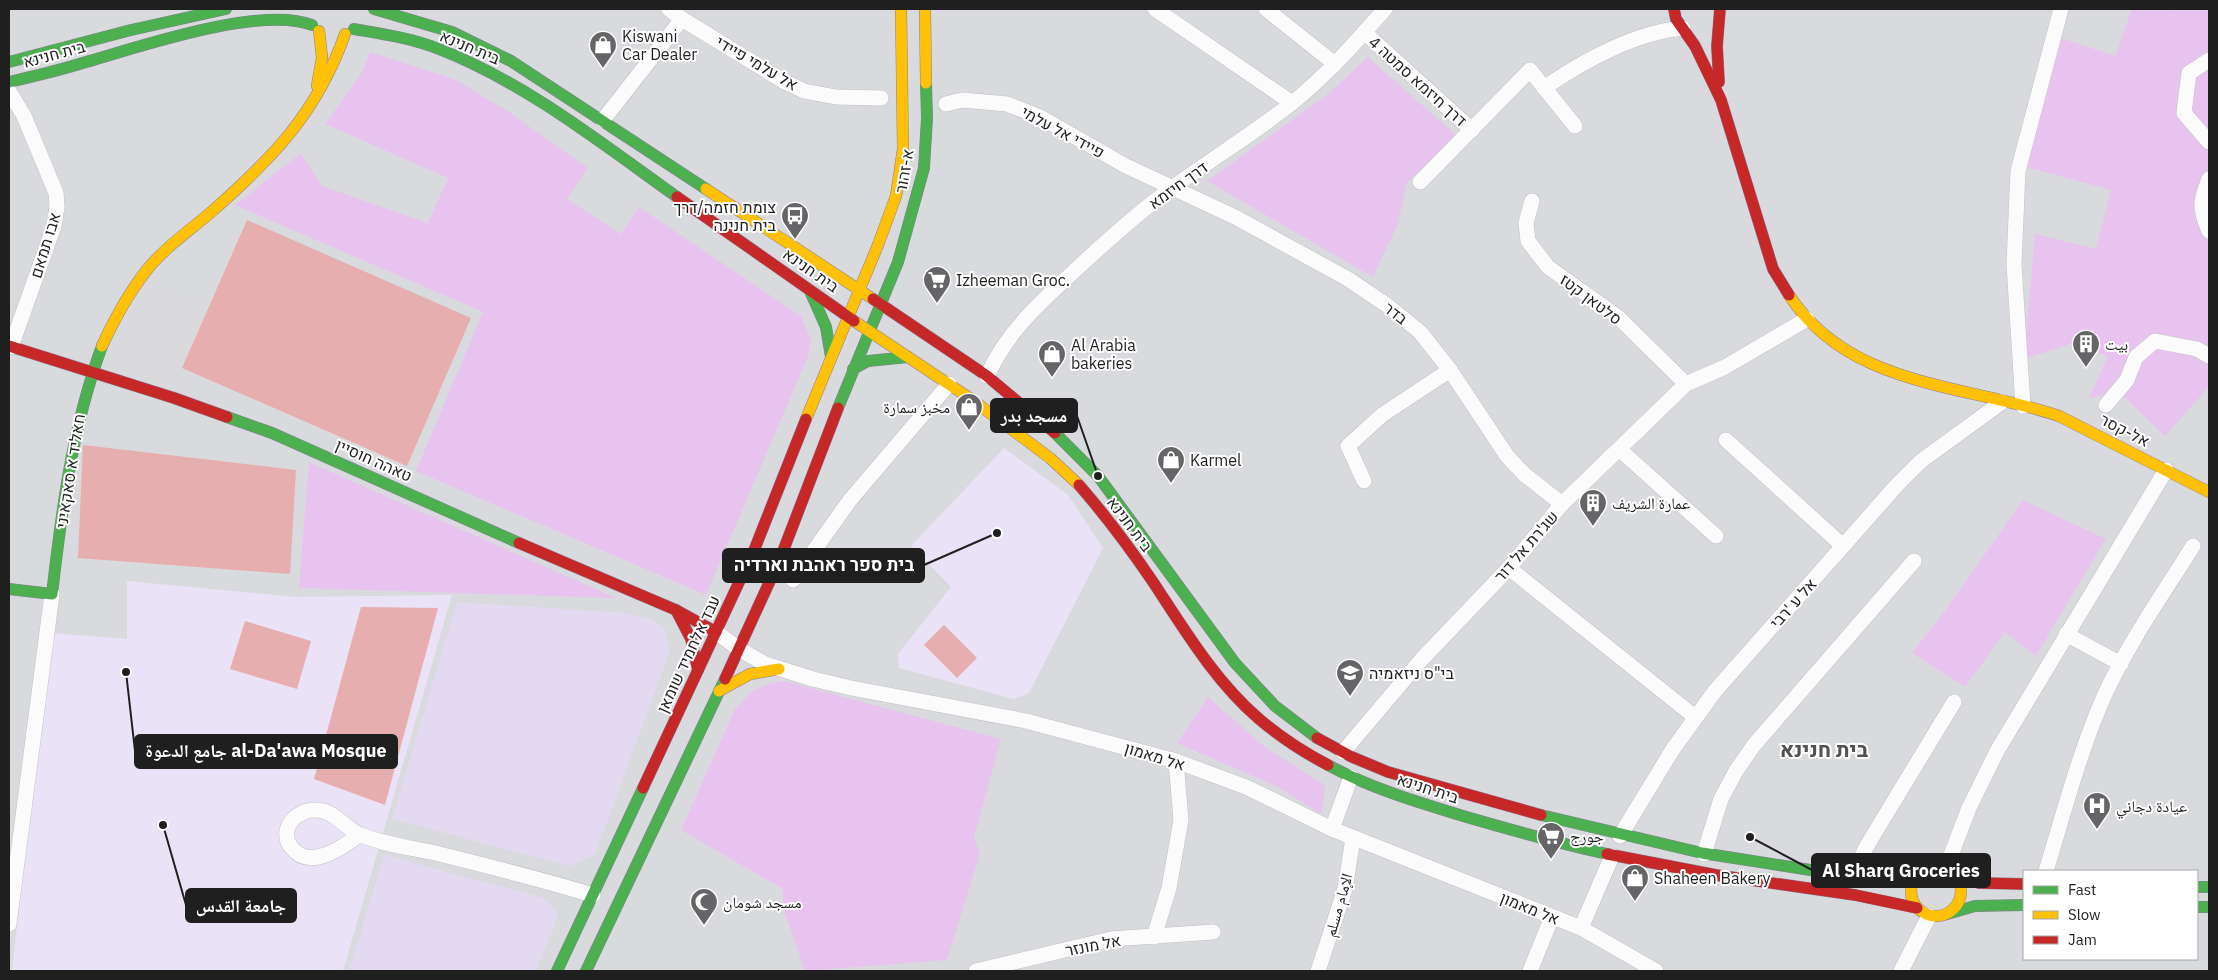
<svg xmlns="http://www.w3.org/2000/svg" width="2218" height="980" font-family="'IBM Plex Sans','Noto Naskh Arabic',Heebo,sans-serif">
<rect width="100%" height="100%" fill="#e8e7ee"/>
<path fill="#d9dadd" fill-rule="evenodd" d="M 9,9 L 2209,9 L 2209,971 L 9,971 ZM 2024,871 L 2197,871 L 2197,959 L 2024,959 Z"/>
<g fill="#eae3f7">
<polygon points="1004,448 1068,495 1103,548 1029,693 1014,699 899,668 898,654 951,587 911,546"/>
<polygon points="127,581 296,597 452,595 343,971 12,971 50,633 127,639"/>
</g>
<g fill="#e3d9f0">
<polygon points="457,602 625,613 651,619 665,630 670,651 595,855 569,866 392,819"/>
<polygon points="384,855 544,898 558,913 556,922 536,971 349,971"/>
</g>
<g fill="#e9c3ef">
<polygon points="2132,9 2169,9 2175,11 2176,9 2209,9 2209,387 2165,436 2119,392 2089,398 2108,356 2071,344 2024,359 2035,234 2096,249 2111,190 2026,167 2058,37 2115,56"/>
<polygon points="370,52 454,79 509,112 588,168 567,199 621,234 639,207 801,316 811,340 807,359 706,595 416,471 483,312 235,205 301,153 322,186 428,223 448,178 325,124 361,74"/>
<polygon points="1368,57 1456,135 1407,183 1398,224 1373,277 1207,181 1328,94"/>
<polygon points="309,462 616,598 299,588"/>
<polygon points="2023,500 2106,539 2036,656 2005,632 1965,687 1912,653 1945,611"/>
<polygon points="784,681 1001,739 974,838 980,853 947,960 805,971 783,908 783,889 681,830 735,709 752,691 769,684"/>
<polygon points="1208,697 1266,748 1325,785 1322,814 1276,786 1177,743"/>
</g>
<g fill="#e7aeaf">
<polygon points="247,220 471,318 407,466 182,368"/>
<polygon points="83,445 296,470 290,574 78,558"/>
<polygon points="361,607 438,608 385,805 314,779"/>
<polygon points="245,621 311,641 297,689 230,669"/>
<polygon points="944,625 977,658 957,678 924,645"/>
</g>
<polygon fill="#dad9dc" points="159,287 207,304 173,377 190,385 185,396 122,375 116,356"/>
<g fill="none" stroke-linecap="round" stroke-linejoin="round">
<defs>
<g id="street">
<polyline points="669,9 682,19 785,82 804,91 836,97 881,98"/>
<polyline points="1155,9 1292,103"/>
<polyline points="1266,9 1335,64"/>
<polyline points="1364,32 1472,130"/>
<polyline points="2209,60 2189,73 2184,113 2209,142"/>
<path d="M 1544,88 C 1583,61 1636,32 1683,28"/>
<polyline points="9,91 24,116 56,193 57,207 54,226 11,347"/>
<polyline points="946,104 962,100 1007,104 1040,117 1126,166 1235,217 1348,279 1388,306 1420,332 1450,370 1507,456 1525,475 1562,504"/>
<polyline points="603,120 682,19"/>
<path d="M 2209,179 C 2200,201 2199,208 2209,231"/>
<polyline points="1420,182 1530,70 1575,126"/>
<polyline points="1532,201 1526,223 1528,241 1548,267 1618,317 1686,384"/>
<path d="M 987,376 C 1006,334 1036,306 1070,275 C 1098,249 1126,223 1156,200 C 1200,166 1248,138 1292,103 C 1327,75 1356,42 1385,9"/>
<polyline points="2106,405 2127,380 2136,357 2155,341 2197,349 2209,356"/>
<polyline points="2023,406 2014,264 2018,171 2061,9"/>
<polyline points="1726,440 1843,546"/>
<polyline points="1619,449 1716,536"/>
<polyline points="1364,481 1348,446 1382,415 1450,370"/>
<polyline points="1509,568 1695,717"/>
<polyline points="793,580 850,500 949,384"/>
<polyline points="716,632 739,649 765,664 813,679 851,688 1026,721 1176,761 1246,787 1332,829 1581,928 1656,971"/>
<polyline points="2066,634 2121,664"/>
<polyline points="1343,752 1421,660 1509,568 1562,504 1686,384 1725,367 1807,319"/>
<polyline points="1332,829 1351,777"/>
<path d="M 359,835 C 343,847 310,871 292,848 C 288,844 286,838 287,831 C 289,818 303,810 315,810 C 334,809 345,829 361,835 C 382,844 412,848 435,853 C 488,866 541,879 593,895"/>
<polyline points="1620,836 1673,749 1715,691 1896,486 1921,461 2002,402"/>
<polyline points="1704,854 1721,799 1736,771 1754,745 1914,561"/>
<polyline points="1946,868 1969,808 1997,751 2166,470"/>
<path d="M 2046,871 C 2064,812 2080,750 2105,694 C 2129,642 2163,594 2193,546"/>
<polyline points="1855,876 1864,851 1874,834 1954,702"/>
<polyline points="9,924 52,594"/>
<polyline points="1581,928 1612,856"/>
<polyline points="1154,937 1169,888 1181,820 1176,761"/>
<polyline points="976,971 1111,939 1213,932"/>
<polyline points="1318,971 1345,889 1353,838"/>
<polyline points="1530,971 1552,917"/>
<polyline points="1901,971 1929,916"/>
</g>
<g id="fast">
<polyline points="374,9 452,32 511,61 706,189"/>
<path d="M 354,29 C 383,34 411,38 439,49 C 526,83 601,143 677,197"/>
<polyline points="9,62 131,30 226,9"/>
<path d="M 9,82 C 35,76 61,70 86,62 C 139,47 261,5 312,25"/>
<polyline points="810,291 826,327 831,357"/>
<polyline points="853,369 868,361 908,357"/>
<polyline points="838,408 898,262 924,168 927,118 926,83"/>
<polyline points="227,417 272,433 519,543"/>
<polyline points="1055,433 1098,476 1235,663 1275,706 1317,738"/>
<path d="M 9,589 L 52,594 C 62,508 72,428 102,346"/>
<path d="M 1328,765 C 1370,788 1417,802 1463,816 C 1511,830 1559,843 1607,854"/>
<polyline points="1541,815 1702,853 1842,875"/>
<polyline points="2197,887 2209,887"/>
<polyline points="2197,907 2209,907"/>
<polyline points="1947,914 1975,906 2024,905"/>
<polyline points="557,971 643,788"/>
<polyline points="586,971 725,679"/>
</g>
<g id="slow">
<polyline points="925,9 926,83"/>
<polyline points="317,86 322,57 319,31"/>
<polyline points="706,189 873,299"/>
<path d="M 1789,295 C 1849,388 1966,384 2059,416 L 2209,492"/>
<polyline points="854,321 971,399 1050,458 1079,485"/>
<path d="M 102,346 C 114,320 128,294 146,271 C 163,249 189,231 210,213 C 272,159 317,113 345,34"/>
<polyline points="806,419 878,245 896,196 903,149 901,9"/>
<polyline points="719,691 750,674 779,669"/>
<circle cx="1936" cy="891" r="25"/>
<polyline points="1842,875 1892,879 1915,877"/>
</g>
<g id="jam">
<polyline points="1674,9 1676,19 1695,46 1721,100 1773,269 1789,295"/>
<polyline points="1719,82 1717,46 1720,9"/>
<polyline points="677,197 854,321"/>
<polyline points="873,299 987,376 1055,433"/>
<polyline points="9,346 174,398 227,417"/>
<path d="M 1079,485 C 1106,516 1130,548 1153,582 C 1184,629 1215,681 1258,718 C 1280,737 1303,752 1328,765"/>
<polyline points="519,543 676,610 716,632"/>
<polyline points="676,610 691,639 698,670"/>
<polyline points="725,679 780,559 838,408"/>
<polyline points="1317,738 1352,757 1388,772 1541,815"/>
<polyline points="643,788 755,548 806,419"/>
<polyline points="1607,854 1716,875 1855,895 1917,908"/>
<polyline points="1957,876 1979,883 2024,884"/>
</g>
</defs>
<use href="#street" stroke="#c2c2c5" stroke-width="16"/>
<use href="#fast" stroke="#8b7e99" stroke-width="12"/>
<use href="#slow" stroke="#8b7e99" stroke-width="12"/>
<use href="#jam" stroke="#8b7e99" stroke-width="12"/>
<use href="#street" stroke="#fcfbfc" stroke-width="15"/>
<use href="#fast" stroke="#4caf50" stroke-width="11"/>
<use href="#slow" stroke="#ffc107" stroke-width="11"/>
<use href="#jam" stroke="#c62828" stroke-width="11"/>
</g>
<defs>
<symbol id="shop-pin" viewBox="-11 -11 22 30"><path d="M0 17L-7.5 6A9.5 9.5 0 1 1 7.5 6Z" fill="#656567" stroke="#fff"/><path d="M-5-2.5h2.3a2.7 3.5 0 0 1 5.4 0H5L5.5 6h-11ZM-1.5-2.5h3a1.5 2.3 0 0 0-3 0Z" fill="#fff"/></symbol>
<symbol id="bus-pin" viewBox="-11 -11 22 30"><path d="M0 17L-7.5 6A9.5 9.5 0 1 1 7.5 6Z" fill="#656567" stroke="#fff"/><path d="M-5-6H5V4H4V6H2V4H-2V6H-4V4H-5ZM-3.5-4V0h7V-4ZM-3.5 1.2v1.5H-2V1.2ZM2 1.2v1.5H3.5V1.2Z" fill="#fff"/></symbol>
<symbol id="supermarket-pin" viewBox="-11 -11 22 30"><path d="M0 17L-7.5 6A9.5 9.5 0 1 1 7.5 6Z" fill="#656567" stroke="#fff"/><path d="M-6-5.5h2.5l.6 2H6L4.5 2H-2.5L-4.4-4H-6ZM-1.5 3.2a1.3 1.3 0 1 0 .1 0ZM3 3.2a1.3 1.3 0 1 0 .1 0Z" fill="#fff"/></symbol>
<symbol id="building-pin" viewBox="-11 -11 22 30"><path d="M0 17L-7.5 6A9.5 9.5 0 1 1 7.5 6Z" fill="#656567" stroke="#fff"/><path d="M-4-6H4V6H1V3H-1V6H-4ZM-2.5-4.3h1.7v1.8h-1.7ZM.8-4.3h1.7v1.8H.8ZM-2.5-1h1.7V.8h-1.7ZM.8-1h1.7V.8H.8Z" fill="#fff"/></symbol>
<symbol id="school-pin" viewBox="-11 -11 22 30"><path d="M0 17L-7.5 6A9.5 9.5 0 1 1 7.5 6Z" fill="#656567" stroke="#fff"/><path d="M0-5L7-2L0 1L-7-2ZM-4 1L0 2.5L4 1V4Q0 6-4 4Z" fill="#fff"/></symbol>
<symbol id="hospital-pin" viewBox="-11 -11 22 30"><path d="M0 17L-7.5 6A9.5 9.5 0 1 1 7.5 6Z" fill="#656567" stroke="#fff"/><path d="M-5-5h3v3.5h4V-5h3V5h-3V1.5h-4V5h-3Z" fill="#fff"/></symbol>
<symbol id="mosque-pin" viewBox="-11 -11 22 30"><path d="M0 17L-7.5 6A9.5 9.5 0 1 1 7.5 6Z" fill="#656567" stroke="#fff"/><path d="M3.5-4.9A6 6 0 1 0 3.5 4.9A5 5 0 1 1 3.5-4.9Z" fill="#fff"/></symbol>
</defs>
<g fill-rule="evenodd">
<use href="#shop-pin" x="587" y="29" width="32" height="43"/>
<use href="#bus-pin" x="779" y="200" width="32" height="43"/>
<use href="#supermarket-pin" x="921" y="264" width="32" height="43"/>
<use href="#building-pin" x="2070" y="328" width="32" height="43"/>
<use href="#shop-pin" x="1036" y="338" width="32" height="43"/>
<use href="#shop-pin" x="953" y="391" width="32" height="43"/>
<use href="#shop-pin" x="1155" y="444" width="32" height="43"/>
<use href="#building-pin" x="1577" y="487" width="32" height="43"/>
<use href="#school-pin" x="1334" y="657" width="32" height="43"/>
<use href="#hospital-pin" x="2081" y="790" width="32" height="43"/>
<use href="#supermarket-pin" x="1535" y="820" width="32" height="43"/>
<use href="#shop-pin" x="1619" y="862" width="32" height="43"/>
<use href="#mosque-pin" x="688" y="886" width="32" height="43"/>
</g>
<g text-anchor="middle" stroke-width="4" stroke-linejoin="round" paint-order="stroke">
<g font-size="16" fill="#1f1f1f" stroke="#fff" text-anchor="start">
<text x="622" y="42">Kiswani<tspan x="622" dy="18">Car Dealer</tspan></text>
<text x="776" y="213" text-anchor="end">צומת חזמה/דרך<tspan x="776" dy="18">בית חנינה</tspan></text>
<text x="956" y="286">Izheeman Groc.</text>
<text x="2105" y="350">بيت</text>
<text x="1071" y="351">Al Arabia<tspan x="1071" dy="18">bakeries</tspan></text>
<text x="950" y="413" text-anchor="end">مخبز سمارة</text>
<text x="1190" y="466">Karmel</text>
<text x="1612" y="509">عمارة الشريف</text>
<text x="1369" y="679">בי"ס ניזאמיה</text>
<text x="2116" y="812">عيادة دجاني</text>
<text x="1570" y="842">جورج</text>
<text x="1654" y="884">Shaheen Bakery</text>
<text x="723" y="908">مسجد شومان</text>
</g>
<g font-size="16" fill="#1f1f1f" stroke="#fff">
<text transform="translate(470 47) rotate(23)" y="6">בית חנינא</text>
<text transform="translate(54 54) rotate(-15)" y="6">בית חנינא</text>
<text transform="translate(757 63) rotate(30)" y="6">אל עלמי פיידי</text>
<text transform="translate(1418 81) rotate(42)" y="6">דרך חיזמא סמטה 4</text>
<text transform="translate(1063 132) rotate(28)" y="6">פיידי אל עלמי</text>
<text transform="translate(904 171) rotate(-80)" y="6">א-זהור</text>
<text transform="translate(1178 185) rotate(-36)" y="6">דרך חיזמא</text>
<text transform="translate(45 245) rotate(-73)" y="6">אבו תמאם</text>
<text transform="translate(811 270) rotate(35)" y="6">בית חנינא</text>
<text transform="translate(1591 299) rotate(37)" y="6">סלטאן קטז</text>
<text transform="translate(1396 313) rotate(38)" y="6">בדר</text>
<text transform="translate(2125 430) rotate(27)" y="6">אל-קסר</text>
<text transform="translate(374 460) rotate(24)" y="6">טאהה חוסיין</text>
<text transform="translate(70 471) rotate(-81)" y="6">חאליד א סאקאיני</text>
<text transform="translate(1130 524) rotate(53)" y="6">בית חנינא</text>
<text transform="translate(1526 546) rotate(-49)" y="6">שג'רת אל דור</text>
<text transform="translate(1793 603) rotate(-48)" y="6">אל ע 'רבי</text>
<text transform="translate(688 654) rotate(-65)" y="6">עבד אלחמיד שומאן</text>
<text transform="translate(1155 756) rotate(17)" y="6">אל מאמון</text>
<text transform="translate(1428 788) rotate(18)" y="6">בית חנינא</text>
<text transform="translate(1338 905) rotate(-74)" y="6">الإمام مسلم</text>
<text transform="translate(1530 908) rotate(22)" y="6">אל מאמון</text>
<text transform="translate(1093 945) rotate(-11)" y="6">אל מונזר</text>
</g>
<g font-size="21" font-weight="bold" fill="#525252" stroke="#fff">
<text x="1824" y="757">בית חנינא</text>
</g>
</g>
<path fill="none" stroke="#1f1f1f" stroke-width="2" d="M1098 476L1077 416M997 533L924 565M126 672L135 751M1750 837L1812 870M163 825L186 905"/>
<g fill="#1f1f1f" stroke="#fff" stroke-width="2">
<circle cx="1098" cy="476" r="5"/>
<circle cx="997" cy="533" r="5"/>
<circle cx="126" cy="672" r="5"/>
<circle cx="1750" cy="837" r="5"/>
<circle cx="163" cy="825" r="5"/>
</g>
<g fill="#1f1f1f" stroke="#1f1f1f" stroke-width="2">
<rect x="991" y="399" width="86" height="33" rx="5"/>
<rect x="723" y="549" width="201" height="33" rx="5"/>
<rect x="135" y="735" width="262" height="33" rx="5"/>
<rect x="1812" y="854" width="178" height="33" rx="5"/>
<rect x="186" y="889" width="110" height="33" rx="5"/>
</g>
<g font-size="18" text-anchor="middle" font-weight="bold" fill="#fff">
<text x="1034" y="422">مسجد بدر</text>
<text x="824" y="571">בית ספר ראהבת וארדיה</text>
<text x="266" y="757">جامع الدعوة al-Da'awa Mosque</text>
<text x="1901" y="877">Al Sharq Groceries</text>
<text x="241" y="912">جامعة القدس</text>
</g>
<rect width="2218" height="980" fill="none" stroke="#1f1f1f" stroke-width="20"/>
<rect x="2023" y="870" width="175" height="90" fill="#ffffff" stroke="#a5a5a5"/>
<rect x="2033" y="886" width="25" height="8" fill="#4caf50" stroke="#a5a5a5"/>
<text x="2068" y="895" font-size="15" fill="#1f1f1f">Fast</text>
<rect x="2033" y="911" width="25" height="8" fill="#ffc107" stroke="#a5a5a5"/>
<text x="2068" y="920" font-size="15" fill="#1f1f1f">Slow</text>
<rect x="2033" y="936" width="25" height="8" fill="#c62828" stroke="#a5a5a5"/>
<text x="2068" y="945" font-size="15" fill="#1f1f1f">Jam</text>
</svg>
